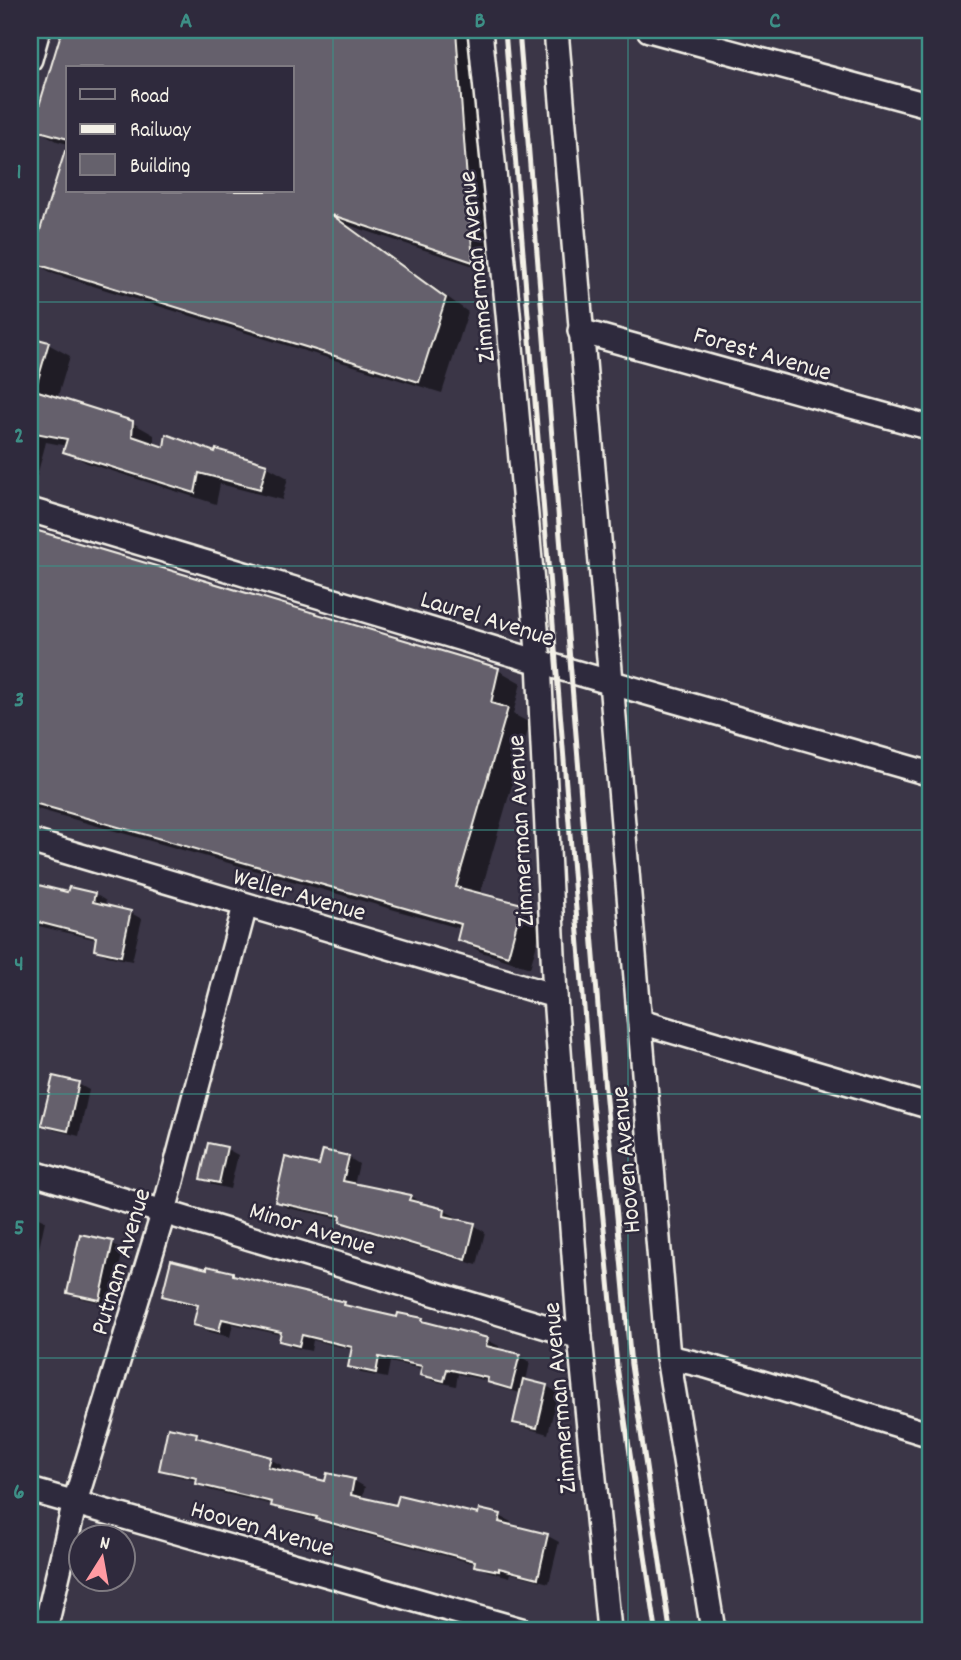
<svg xmlns="http://www.w3.org/2000/svg" width="961" height="1660" font-family="Dekko,sans-serif">
<rect width="100%" height="100%" fill="#3b3647"/>
<filter id="ink" filterUnits="userSpaceOnUse"><feTurbulence type="fractalNoise" baseFrequency=".0143" numOctaves="2"/><feDisplacementMap in="SourceGraphic" scale="14" xChannelSelector="R" yChannelSelector="G"/><feConvolveMatrix kernelMatrix="1 2 1 2 8 2 1 2 1" color-interpolation-filters="sRGB"/></filter>
<g filter="url(#ink)">
<g fill="#0007">
<polygon points="64,30 472,30 495,273 348,225 468,312 442,393 54,274 31,261 68,145 68,191 292,191 292,68 68,68 68,144 57,141 34,128"/>
<polygon points="30,339 48,344 70,356 57,399 133,423 154,435 154,445 165,449 216,454 266,466 288,478 282,500 220,484 216,504 87,463 65,451 67,446 46,442 37,476 30,474"/>
<polygon points="36,533 498,670 521,683 513,714 530,723 480,895 522,905 544,918 530,968 481,952 459,939 462,929 30,807 30,555"/>
<polygon points="30,885 69,894 95,894 106,901 104,907 131,913 142,919 132,961 107,956 96,949 98,940 30,924"/>
<polygon points="78,1084 89,1090 79,1136 54,1130 43,1124"/>
<polygon points="210,1145 227,1149 238,1155 230,1189 213,1185 202,1178"/>
<polygon points="348,1157 359,1164 354,1185 410,1196 422,1203 421,1205 445,1211 456,1217 455,1221 474,1225 485,1232 477,1265 353,1228 341,1221 342,1219 288,1208 277,1202 321,1167"/>
<polygon points="30,1214 45,1221 34,1271 30,1270"/>
<polygon points="112,1243 123,1250 111,1305 80,1298 69,1292"/>
<polygon points="233,1274 240,1278 344,1304 352,1308 399,1319 422,1320 432,1325 487,1340 499,1346 498,1351 519,1356 530,1362 526,1381 547,1386 558,1393 548,1434 526,1428 515,1422 521,1393 500,1388 488,1381 458,1374 456,1386 433,1381 422,1374 423,1369 390,1362 387,1378 361,1373 350,1366 353,1350 313,1340 311,1351 292,1347 281,1340 282,1335 233,1324 230,1337 206,1331 195,1324 199,1307 175,1302 164,1295"/>
<polygon points="196,1435 207,1442 270,1459 281,1465 280,1472 326,1483 353,1480 365,1487 362,1499 398,1507 500,1516 511,1522 510,1527 548,1536 559,1542 549,1583 511,1573 510,1577 487,1571 476,1564 330,1525 323,1521 285,1511 274,1505 209,1490 198,1483 198,1481 172,1475 161,1469"/>
</g>
<g fill="#65616c" stroke="#f4f1e8" stroke-width="2">
<polygon points="62,30 456,30 473,262 332,215 446,298 419,382 30,262 65,151 68,152 68,191 292,191 292,68 68,68 68,139 32,129"/>
<polygon points="30,337 49,342 35,390 133,421 132,436 164,447 166,434 215,452 216,449 267,464 260,489 199,473 195,493 63,452 67,439 30,432"/>
<polygon points="35,530 499,668 491,703 508,708 456,887 522,904 508,956 457,940 461,924 30,802 30,549"/>
<polygon points="30,883 67,892 69,887 95,893 93,902 131,911 121,956 94,950 96,937 30,920"/>
<polygon points="53,1076 79,1082 68,1131 41,1125"/>
<polygon points="208,1143 227,1147 219,1183 200,1179"/>
<polygon points="323,1150 349,1156 343,1181 411,1195 409,1200 445,1209 444,1216 475,1223 466,1260 340,1222 341,1216 275,1202 285,1157 319,1165"/>
<polygon points="80,1234 113,1241 100,1300 67,1293"/>
<polygon points="171,1260 207,1269 207,1266 233,1272 233,1275 345,1302 344,1305 397,1317 398,1313 423,1318 422,1321 488,1338 486,1346 520,1354 511,1389 487,1382 488,1378 447,1369 444,1381 420,1375 422,1366 379,1357 376,1373 348,1367 352,1347 302,1335 299,1346 279,1341 281,1332 222,1319 219,1331 193,1325 198,1305 162,1296"/>
<polygon points="523,1379 547,1385 537,1428 513,1423"/>
<polygon points="168,1427 197,1433 196,1437 271,1457 268,1467 325,1481 327,1473 354,1479 351,1495 396,1505 399,1495 478,1514 479,1509 501,1514 499,1522 548,1534 538,1578 499,1568 499,1571 474,1566 475,1561 316,1519 317,1517 271,1506 272,1502 196,1484 197,1478 159,1470"/>
</g>
<g fill="none" stroke-linecap="round" stroke-linejoin="round">
<defs>
<g id="street">
<polyline points="480,30 508,313 539,662 555,996 580,1337 609,1630"/>
<polyline points="556,30 668,1357 713,1630"/>
<polyline points="649,30 931,106"/>
<polyline points="30,59 38,30"/>
<polyline points="580,331 931,428"/>
<polyline points="30,510 539,662 931,774"/>
<polyline points="30,841 555,996"/>
<polyline points="641,1022 931,1107"/>
<polyline points="30,1172 580,1337"/>
<polyline points="668,1357 707,1366 931,1435"/>
<polyline points="30,1490 521,1630"/>
<polyline points="45,1630 75,1502 164,1211 245,906"/>
</g>
</defs>
<use href="#street" stroke="#f4f1e8" stroke-width="28"/>
<use href="#street" stroke="#2f2a3d" stroke-width="23"/>
<g stroke="#f4f1e8" stroke-width="5">
<polyline points="505,30 589,1070 617,1366 656,1630"/>
<polyline points="519,30 603,1068 631,1365 670,1630"/>
</g>
</g>
</g>
<path fill="none" stroke="#3d8f86" stroke-width="2" stroke-opacity="0.55" d="M 333,30 L 333,1630M 628,30 L 628,1630M 30,302 L 931,302M 30,566 L 931,566M 30,830 L 931,830M 30,1094 L 931,1094M 30,1358 L 931,1358"/>
<g text-anchor="middle" stroke-width="5" stroke-linejoin="round" paint-order="stroke">
<g font-size="26" fill="#f4f1e8" stroke="#2f2a3d">
<text transform="translate(475 267) rotate(-96)" y="9">Zimmerman Avenue</text>
<text transform="translate(763 352) rotate(16)" y="9">Forest Avenue</text>
<text transform="translate(488 617) rotate(17)" y="9">Laurel Avenue</text>
<text transform="translate(519 831) rotate(-93)" y="9">Zimmerman Avenue</text>
<text transform="translate(300 893) rotate(16)" y="9">Weller Avenue</text>
<text transform="translate(624 1160) rotate(-95)" y="9">Hooven Avenue</text>
<text transform="translate(313 1227) rotate(17)" y="9">Minor Avenue</text>
<text transform="translate(119 1261) rotate(-73)" y="9">Putnam Avenue</text>
<text transform="translate(558 1398) rotate(-95)" y="9">Zimmerman Avenue</text>
<text transform="translate(263 1527) rotate(16)" y="9">Hooven Avenue</text>
</g>
</g>
<rect width="961" height="1660" fill="none" stroke="#2f2a3d" stroke-width="77"/>
<rect x="66" y="66" width="228" height="126" fill="#2f2a3d" stroke="#7e7a81" stroke-width="2"/>
<rect x="80" y="89" width="35" height="10" fill="#2f2a3d" stroke="#7e7a81" stroke-width="2"/>
<text x="130" y="102" font-size="21" fill="#f4f1e8">Road</text>
<rect x="80" y="124" width="35" height="10" fill="#f4f1e8" stroke="#7e7a81" stroke-width="2"/>
<text x="130" y="136" font-size="21" fill="#f4f1e8">Railway</text>
<rect x="80" y="154" width="35" height="21" fill="#65616c" stroke="#7e7a81" stroke-width="2"/>
<text x="130" y="172" font-size="21" fill="#f4f1e8">Building</text>
<g transform="translate(102 1558) rotate(11)"><circle r="33" fill="#2f2a3d" stroke="#7e7a81" stroke-width="2"/>
<path d="M0-5L12 26L0 18L-12 26Z" fill="#ff9aa2"/>
<text y="-10" font-size="19" font-weight="bold" text-anchor="middle" fill="#f4f1e8">N</text>
</g>
<rect x="38" y="38" width="884" height="1584" fill="none" stroke="#3d8f86" stroke-width="2.5"/>
<g font-size="23" text-anchor="middle" font-weight="bold" fill="#3d8f86">
<text x="186" y="27">A</text>
<text x="480" y="27">B</text>
<text x="775" y="27">C</text>
<text x="19" y="178">1</text>
<text x="19" y="442">2</text>
<text x="19" y="706">3</text>
<text x="19" y="970">4</text>
<text x="19" y="1234">5</text>
<text x="19" y="1498">6</text>
</g>
</svg>
